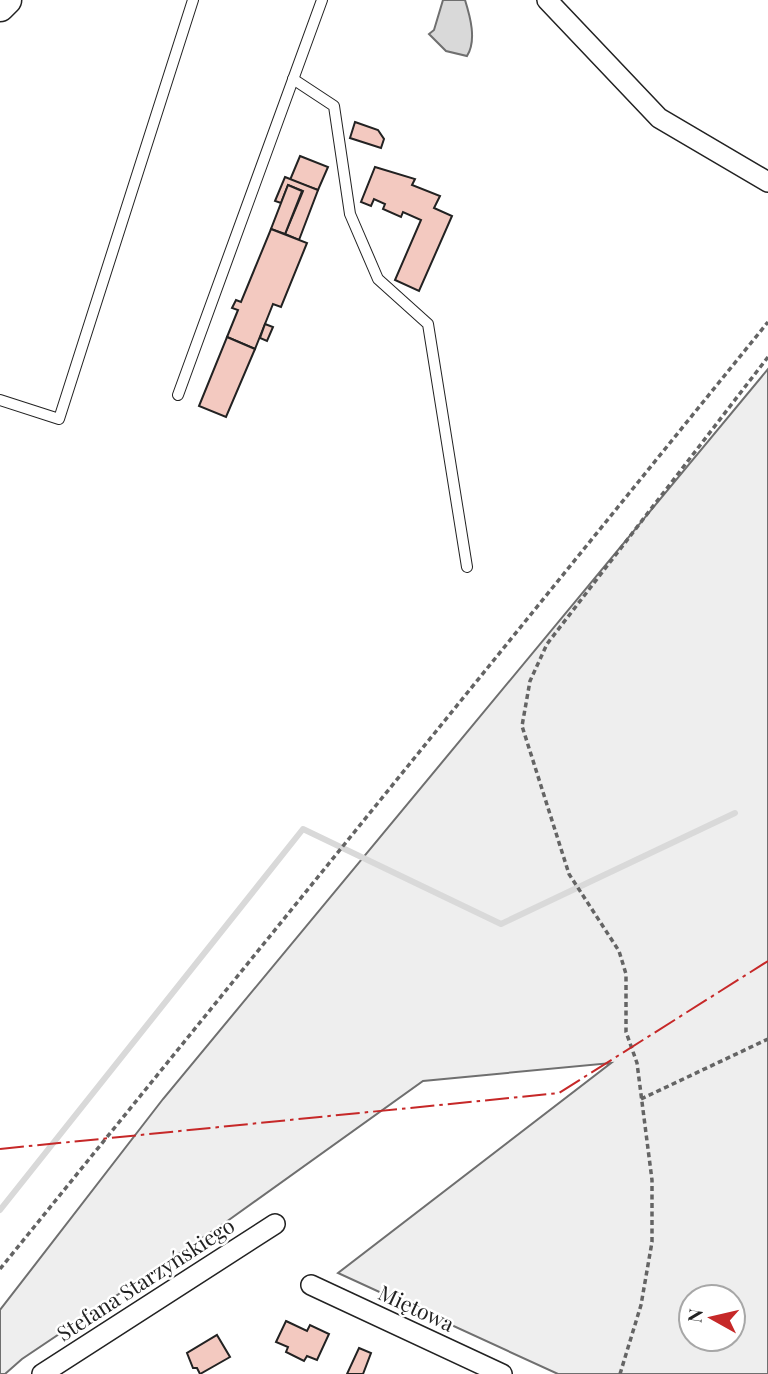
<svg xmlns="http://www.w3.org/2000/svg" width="768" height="1374" font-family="'Playfair Display',serif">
<rect width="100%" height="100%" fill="#fff"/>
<path fill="#eee" stroke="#6f6f6f" stroke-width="2" fill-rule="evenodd" d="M 768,369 L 768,1374 L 558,1374 L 338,1273 L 611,1063 L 423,1081 L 226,1222 L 22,1359 L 5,1374 L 0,1374 L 0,1310 L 163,1099 ZM 733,1297 L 733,1339 L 691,1339 L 691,1297 Z"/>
<path fill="#d9d9d9" stroke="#6f6f6f" stroke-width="2" d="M 443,0 L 465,0 C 470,16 477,40 467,56 L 446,51 L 429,34 L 434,30 Z"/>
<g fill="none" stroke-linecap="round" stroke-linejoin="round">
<polyline stroke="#d9d9d9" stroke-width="6" points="0,1210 303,829 501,924 735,813"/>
</g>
<g fill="#f3c9c0" stroke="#222" stroke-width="2">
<polygon points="355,122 378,130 384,139 381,148 350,138"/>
<polygon points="300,156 328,167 318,190 290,180"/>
<polygon points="375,167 415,179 412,185 440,196 434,208 452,216 419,291 395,280 421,220 403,212 401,217 383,209 385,204 374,199 371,206 361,202"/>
<polygon points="285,177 318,190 299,240 285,234 303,191 288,185 281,203 275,201"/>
<polygon points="288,185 302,191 285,234 271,229"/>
<polygon points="271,229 307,243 281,307 273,304 255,349 227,337 238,310 232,308 236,300 241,302"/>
<polygon points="265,324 273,327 267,341 260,338"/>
<polygon points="227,337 255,349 226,417 199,406"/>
<polygon points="286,1321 307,1331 310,1325 329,1334 317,1360 307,1356 304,1361 286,1352 288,1347 276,1342"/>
<polygon points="217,1335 230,1357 200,1374 197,1368 193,1368 187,1353"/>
<polygon points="359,1348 371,1353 363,1374 347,1374"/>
</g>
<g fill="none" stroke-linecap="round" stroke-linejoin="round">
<defs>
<g id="lane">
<polyline points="293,79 334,106 350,214 378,279 428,324 467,567"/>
<polyline points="178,395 322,0"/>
<polyline points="0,400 59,419 193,0"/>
</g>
<g id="street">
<polyline points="547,0 659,118 768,182"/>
<polyline points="311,1285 502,1374"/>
<polyline points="42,1374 275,1224"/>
</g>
<polyline id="secondary" points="0,7 7,0"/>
</defs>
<use href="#lane" stroke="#222" stroke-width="12"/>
<use href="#street" stroke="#222" stroke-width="22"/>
<use href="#secondary" stroke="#222" stroke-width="31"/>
<g stroke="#646464" stroke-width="3.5" stroke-dasharray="5 3.5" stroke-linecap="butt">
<polyline points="641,1099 768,1039"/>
<polyline points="0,1269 768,322"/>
<polyline points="620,1374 641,1305 652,1242 652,1180 637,1063 626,1032 626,974 619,951 569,874 522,726 530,681 547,644 768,357"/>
</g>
<use href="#lane" stroke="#fff" stroke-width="10"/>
<use href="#street" stroke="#fff" stroke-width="19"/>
<use href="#secondary" stroke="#fff" stroke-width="28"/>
<polyline stroke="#c62828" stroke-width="2" stroke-dasharray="24 5 3.5 5" stroke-linecap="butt" points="0,1149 559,1093 768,961"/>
</g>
<g text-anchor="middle" stroke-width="5" stroke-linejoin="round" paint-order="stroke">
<g font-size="21" fill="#222" stroke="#fff">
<text transform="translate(146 1280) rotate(-33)" y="7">Stefana Starzyńskiego</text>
<text transform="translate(416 1309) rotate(25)" y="7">Miętowa</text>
</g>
</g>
<g transform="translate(712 1318) rotate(278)"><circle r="33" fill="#ffffff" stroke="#a7a7a7" stroke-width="2"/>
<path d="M0-5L12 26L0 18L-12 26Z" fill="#c62828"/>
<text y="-10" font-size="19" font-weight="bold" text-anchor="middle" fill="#222222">N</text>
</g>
</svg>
